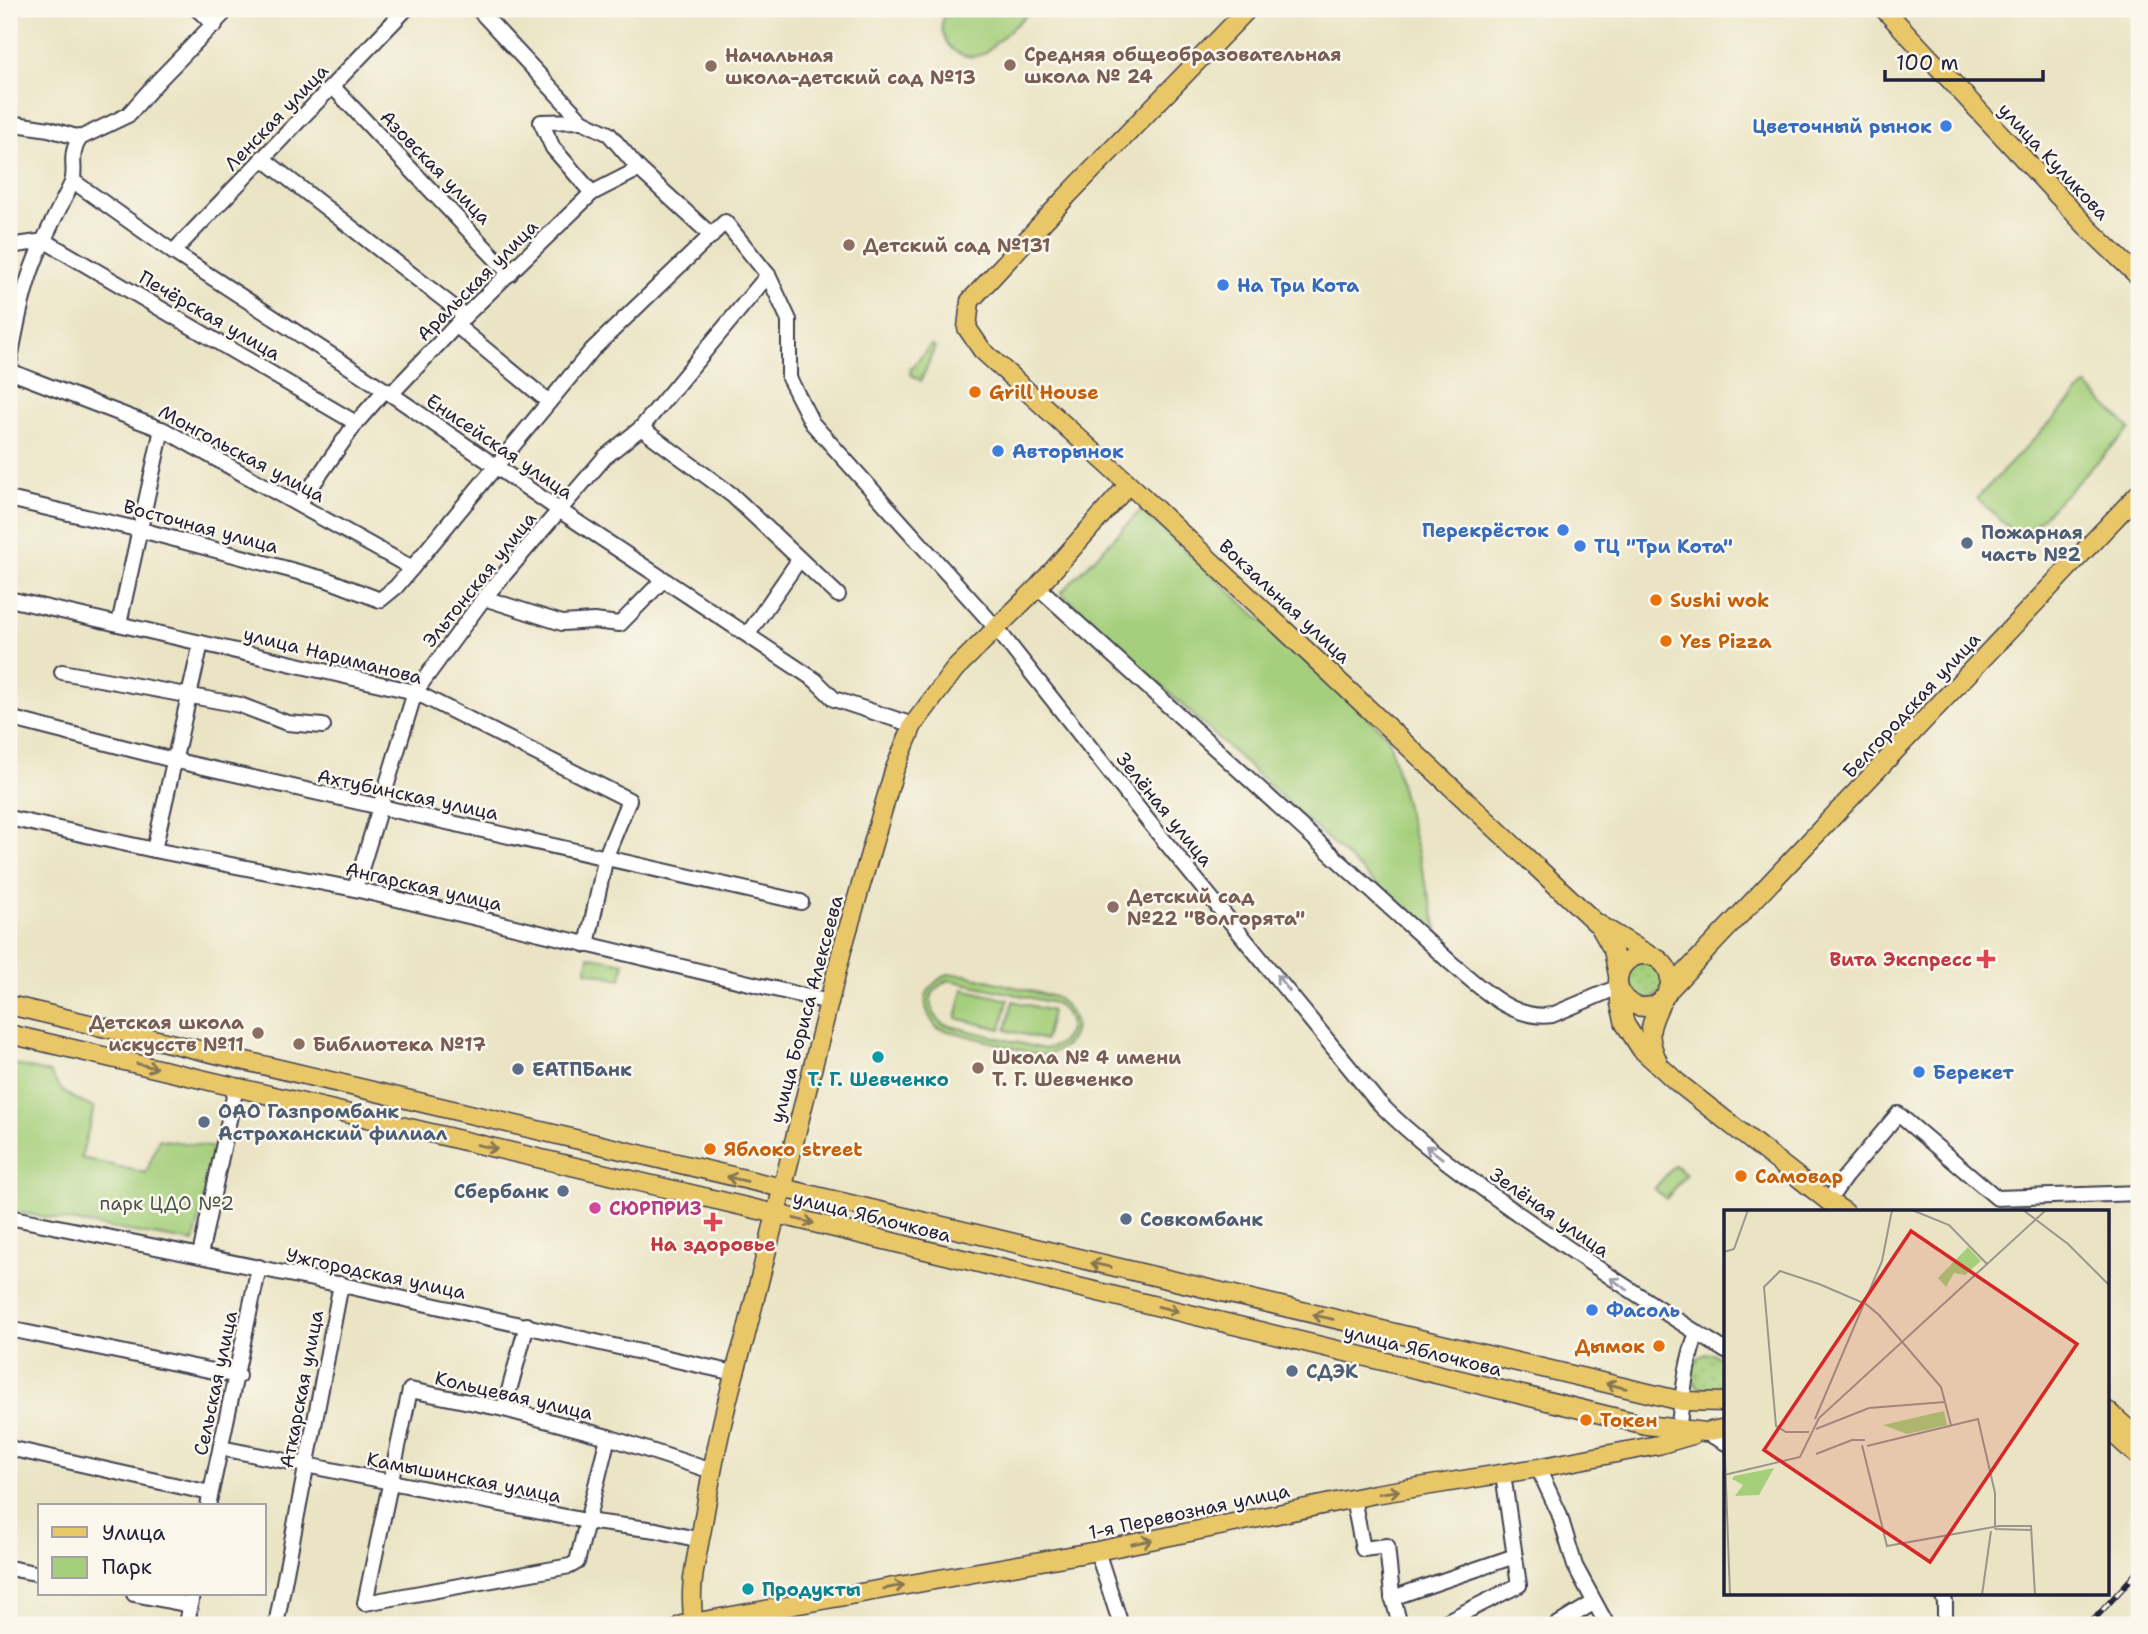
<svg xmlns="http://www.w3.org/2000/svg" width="2148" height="1634" font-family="'Shantell Sans',sans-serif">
<defs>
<pattern id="grass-dots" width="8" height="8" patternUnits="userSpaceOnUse" patternTransform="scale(1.75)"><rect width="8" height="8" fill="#a5cf7b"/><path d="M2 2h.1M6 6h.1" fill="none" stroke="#8eb16b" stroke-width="1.8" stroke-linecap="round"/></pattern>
</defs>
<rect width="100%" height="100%" fill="#fbf7ec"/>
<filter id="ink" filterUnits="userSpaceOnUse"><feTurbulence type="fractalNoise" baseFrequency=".0143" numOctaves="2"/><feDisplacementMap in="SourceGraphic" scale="14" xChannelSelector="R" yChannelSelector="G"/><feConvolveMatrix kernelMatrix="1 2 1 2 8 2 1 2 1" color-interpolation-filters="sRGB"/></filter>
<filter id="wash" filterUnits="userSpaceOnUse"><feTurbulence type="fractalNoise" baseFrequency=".00686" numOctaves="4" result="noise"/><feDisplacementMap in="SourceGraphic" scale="28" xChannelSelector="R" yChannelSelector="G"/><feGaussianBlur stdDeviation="1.57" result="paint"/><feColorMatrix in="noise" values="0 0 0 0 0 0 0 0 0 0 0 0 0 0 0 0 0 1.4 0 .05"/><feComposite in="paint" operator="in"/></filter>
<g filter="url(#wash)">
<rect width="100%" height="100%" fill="#eae4c4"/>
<g fill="url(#grass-dots)" stroke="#64785b" stroke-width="2">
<polygon points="931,345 935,347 921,381 910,374 911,368"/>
<circle cx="1644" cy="981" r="19"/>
<circle cx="1709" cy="1372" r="18"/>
</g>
<g fill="#a5cf7b" stroke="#64785b" stroke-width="2" fill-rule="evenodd">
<path d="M 946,9 L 1033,9 L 985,53 C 956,67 932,35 946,9 Z"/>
<polygon points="2086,385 2130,429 2021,539 1977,498"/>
<polygon points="1141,510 1388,736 1441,944 1061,593"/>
<polygon points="589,956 624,963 621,979 586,971"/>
<path d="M 948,974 L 966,975 L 1055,997 C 1087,1017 1078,1051 1041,1055 L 937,1028 C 919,1005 922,988 948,974 ZM 949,980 L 1054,1003 C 1080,1016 1071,1047 1043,1049 L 942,1024 C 926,1007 926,991 949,980 Z"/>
<polygon points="963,989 1008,1000 1001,1029 956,1018"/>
<polygon points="1013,1001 1052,1011 1045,1040 1006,1030"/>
<path d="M 9,1063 L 51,1073 C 59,1094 75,1099 94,1108 L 81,1158 L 146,1173 L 159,1139 L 216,1148 L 194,1242 L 9,1211 Z"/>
<polygon points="1675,1165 1686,1175 1666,1199 1654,1189"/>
</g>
</g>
<g filter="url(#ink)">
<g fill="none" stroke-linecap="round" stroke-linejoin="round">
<defs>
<g id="minor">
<polyline points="197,9 215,25"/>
<polyline points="478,9 582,121 541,122 553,148 592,193 639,169 712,236"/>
<polyline points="333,87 510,274"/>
<polyline points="582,121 609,134 639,169"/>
<polyline points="9,123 49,129 80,138"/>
<polyline points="262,158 465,316"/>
<polyline points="73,181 173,252 391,394 559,510 815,680 834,699 913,725"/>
<polyline points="9,246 45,241 356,423"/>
<polyline points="173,252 406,9"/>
<polyline points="457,326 549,402"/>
<path d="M 9,364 C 16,329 22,292 36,258 C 46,233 59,209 71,185 C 78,170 67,157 80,138 L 128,115 L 158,81 L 228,9"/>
<polyline points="9,371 166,431 412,568"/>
<polyline points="391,394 465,316 592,193"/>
<polyline points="641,428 732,495 838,595"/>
<path d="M 9,499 L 141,530 L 328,580 L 380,600 L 396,587 L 412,568 L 592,350 L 725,222 L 768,275 L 789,320 L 789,378 L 812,423 L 997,629 L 1149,822 L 1376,1100 C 1419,1144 1468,1178 1517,1213 C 1586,1261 1655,1307 1726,1351"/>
<polyline points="299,504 356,423 385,390"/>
<path d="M 1038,587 L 1451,963 C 1479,986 1512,1021 1552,1015 L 1618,987"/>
<polyline points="484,598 562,623 594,621 620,624 664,579"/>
<polyline points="9,599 415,692 629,800 606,856 587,945"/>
<polyline points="119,624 162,429"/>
<polyline points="748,634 799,560"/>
<polyline points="62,672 240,705 287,723 323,726"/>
<polyline points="9,718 173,760 801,902"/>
<polyline points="9,818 154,850 355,889 829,1002"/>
<polyline points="154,850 201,643"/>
<polyline points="355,889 415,692 484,598 605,457 641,428 768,275"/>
<polyline points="1828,1201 1845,1177 1898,1114 1997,1198 2139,1193"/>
<polyline points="9,1217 347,1286 734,1373"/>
<polyline points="200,1255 236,1087"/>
<polyline points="9,1329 238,1376"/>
<polygon points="410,1390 504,1409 608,1437 577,1562 570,1566 365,1603"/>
<polyline points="504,1409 527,1325"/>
<path d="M 1678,1430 C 1683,1397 1685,1365 1697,1333"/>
<polyline points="1705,1432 1726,1443"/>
<polyline points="608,1437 712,1471"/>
<polyline points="9,1448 210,1493"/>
<polyline points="221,1448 586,1521 656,1530 700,1540"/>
<polyline points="1538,1468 1559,1513 1575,1566 1607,1625"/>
<polyline points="1353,1498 1363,1549 1387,1546 1392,1595 1400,1625"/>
<polyline points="208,1506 259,1267"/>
<polyline points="1097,1551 1121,1625"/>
<polyline points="9,1568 40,1574"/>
<polyline points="134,1594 190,1605"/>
<polyline points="1942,1594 1945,1602 1945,1625"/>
<polyline points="1392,1598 1515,1556"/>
<polyline points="187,1625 192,1594"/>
<polyline points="276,1625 341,1284"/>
<polyline points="1439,1625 1519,1585 1503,1474"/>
<polyline points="1557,1625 1593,1603"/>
</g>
<g id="major">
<polyline points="1248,9 1068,195 970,301 967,328 982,350 1129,484 1595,922 1649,955"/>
<polyline points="1884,9 2089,229 2139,277"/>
<polyline points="1600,927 1613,950 1618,975"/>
<circle cx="1644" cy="981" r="26"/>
<polyline points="1620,992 1620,1004 1625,1024 1641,1049 1677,1082 1828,1201 1845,1212"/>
<polyline points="1667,992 2139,493"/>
<polyline points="9,1005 1682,1401 1726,1402"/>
<polyline points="9,1034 806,1221 1646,1425 1705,1432 1726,1428"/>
<path d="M 1658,1062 C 1645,1033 1650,1025 1663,998"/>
<polyline points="2108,1411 2139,1439"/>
<polyline points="2108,1429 2139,1457"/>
<polyline points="681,1625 1097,1551 1375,1494 1538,1468 1658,1445 1692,1435"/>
<path d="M 694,1625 C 688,1585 696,1562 703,1523 C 713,1461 726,1398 745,1338 L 842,950 L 894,771 L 913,725 L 955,669 L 1038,587 L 1129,484"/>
</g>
</defs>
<use href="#minor" stroke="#403f50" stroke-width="18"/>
<use href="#major" stroke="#403f50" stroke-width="21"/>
<use href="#minor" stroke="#fff" stroke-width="14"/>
<use href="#major" stroke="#e9c769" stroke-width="18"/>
<defs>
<polyline id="rail" points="2089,1625 2139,1570"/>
</defs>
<use href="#rail" stroke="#22223b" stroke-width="6"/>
<use href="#rail" stroke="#fbf7ec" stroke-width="3.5" stroke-dasharray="10" stroke-linecap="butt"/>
</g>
<defs><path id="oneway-shaft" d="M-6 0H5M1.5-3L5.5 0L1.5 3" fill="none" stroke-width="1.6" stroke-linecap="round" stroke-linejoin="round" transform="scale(1.75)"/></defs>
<g stroke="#9c9ca7">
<use href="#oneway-shaft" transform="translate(1283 983) rotate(-129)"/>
<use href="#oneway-shaft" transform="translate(1434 1152) rotate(-143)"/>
<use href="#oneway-shaft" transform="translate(1619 1284) rotate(-146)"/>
</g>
<g stroke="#867452">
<use href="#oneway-shaft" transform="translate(147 1066) rotate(13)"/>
<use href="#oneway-shaft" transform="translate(487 1147) rotate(13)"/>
<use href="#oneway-shaft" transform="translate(737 1179) rotate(-167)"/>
<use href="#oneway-shaft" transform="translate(804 1221) rotate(14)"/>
<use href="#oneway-shaft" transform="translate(1101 1265) rotate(-167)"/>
<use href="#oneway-shaft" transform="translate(1168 1309) rotate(14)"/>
<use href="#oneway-shaft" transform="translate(1323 1317) rotate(-167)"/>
<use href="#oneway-shaft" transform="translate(1616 1386) rotate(-167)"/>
<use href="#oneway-shaft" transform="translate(1389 1492) rotate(-9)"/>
<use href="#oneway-shaft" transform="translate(1142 1542) rotate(-12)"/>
<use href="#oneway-shaft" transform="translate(894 1587) rotate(-10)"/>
</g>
</g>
<g fill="#8d6e63" stroke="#fbf7ec" stroke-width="2.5">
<circle cx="1010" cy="65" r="7"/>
<circle cx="711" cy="66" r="7"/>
<circle cx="849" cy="245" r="7"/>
<circle cx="1113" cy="907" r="7"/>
<circle cx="258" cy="1033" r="7"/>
<circle cx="299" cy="1044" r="7"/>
<circle cx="978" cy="1068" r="7"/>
</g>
<g fill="#3f7fe0" stroke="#fbf7ec" stroke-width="2.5">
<circle cx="1946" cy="126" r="7"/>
<circle cx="1223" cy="285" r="7"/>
<circle cx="998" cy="451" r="7"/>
<circle cx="1563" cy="530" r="7"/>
<circle cx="1580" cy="546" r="7"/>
<circle cx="1919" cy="1072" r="7"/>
<circle cx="1592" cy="1310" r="7"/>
</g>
<g fill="#e8710a" stroke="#fbf7ec" stroke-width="2.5">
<circle cx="975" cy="392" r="7"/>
<circle cx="1656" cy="600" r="7"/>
<circle cx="1666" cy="641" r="7"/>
<circle cx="710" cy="1149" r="7"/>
<circle cx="1741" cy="1176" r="7"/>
<circle cx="1659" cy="1346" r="7"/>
<circle cx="1586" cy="1420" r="7"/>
</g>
<g fill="#5c6f8a" stroke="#fbf7ec" stroke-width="2.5">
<circle cx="1967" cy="543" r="7"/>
<circle cx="518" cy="1069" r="7"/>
<circle cx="204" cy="1122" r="7"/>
<circle cx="563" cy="1191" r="7"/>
<circle cx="1126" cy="1219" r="7"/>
<circle cx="1292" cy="1371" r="7"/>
</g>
<g fill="#e0444e" stroke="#fbf7ec" stroke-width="2.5">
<path d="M1982.5 948.5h7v7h7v7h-7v7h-7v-7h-7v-7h7z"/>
<path d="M709.5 1211.5h7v7h7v7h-7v7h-7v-7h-7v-7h7z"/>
</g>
<g fill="#0f9aa8" stroke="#fbf7ec" stroke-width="2.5">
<circle cx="878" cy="1057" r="7"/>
<circle cx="748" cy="1589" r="7"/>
</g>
<circle fill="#d1479c" stroke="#fbf7ec" stroke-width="2.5" cx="595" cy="1208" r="7"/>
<g text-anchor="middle" stroke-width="5" stroke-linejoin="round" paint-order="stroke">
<g font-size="19" font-weight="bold" fill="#785e54" stroke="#fbf7ec" text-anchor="start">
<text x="1024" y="61">Средняя общеобразовательная<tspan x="1024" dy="22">школа № 24</tspan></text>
<text x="725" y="62">Начальная<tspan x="725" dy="22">школа-детский сад №13</tspan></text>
<text x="863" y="252">Детский сад №131</text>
<text x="1127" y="903">Детский сад<tspan x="1127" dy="22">№22 "Волгорята"</tspan></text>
<text x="244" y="1029" text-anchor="end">Детская школа<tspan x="244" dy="22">искусств №11</tspan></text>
<text x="313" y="1051">Библиотека №17</text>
<text x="992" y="1064">Школа № 4 имени<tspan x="992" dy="22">Т. Г. Шевченко</tspan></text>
</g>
<g font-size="19" fill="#22223b" stroke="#fbf7ec">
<text transform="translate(276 117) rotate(-46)" y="7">Ленская улица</text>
<text transform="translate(2054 161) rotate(47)" y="7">улица Куликова</text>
<text transform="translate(436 167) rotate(46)" y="7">Азовская улица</text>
<text transform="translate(477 280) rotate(-45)" y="7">Аральская улица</text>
<text transform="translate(210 315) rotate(30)" y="7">Печёрская улица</text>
<text transform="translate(500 446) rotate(34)" y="7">Енисейская улица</text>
<text transform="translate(242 453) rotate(28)" y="7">Монгольская улица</text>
<text transform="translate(201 526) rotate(15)" y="7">Восточная улица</text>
<text transform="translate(479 579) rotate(-51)" y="7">Эльтонская улица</text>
<text transform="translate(1285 601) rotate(43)" y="7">Вокзальная улица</text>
<text transform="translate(333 655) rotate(14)" y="7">улица Нариманова</text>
<text transform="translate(1911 705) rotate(-47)" y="7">Белгородская улица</text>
<text transform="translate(408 794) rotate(12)" y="7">Ахтубинская улица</text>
<text transform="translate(1165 809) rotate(51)" y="7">Зелёная улица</text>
<text transform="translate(424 886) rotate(13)" y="7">Ангарская улица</text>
<text transform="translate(806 1009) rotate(-75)" y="7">улица Бориса Алексеева</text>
<text transform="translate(1550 1212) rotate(35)" y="7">Зелёная улица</text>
<text transform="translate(872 1216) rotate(14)" y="7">улица Яблочкова</text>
<text transform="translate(376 1273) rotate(12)" y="7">Ужгородская улица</text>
<text transform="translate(1423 1350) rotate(14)" y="7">улица Яблочкова</text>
<text transform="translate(215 1383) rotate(-78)" y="7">Сельская улица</text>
<text transform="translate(301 1389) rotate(-79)" y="7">Аткарская улица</text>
<text transform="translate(514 1395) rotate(13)" y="7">Кольцевая улица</text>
<text transform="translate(464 1477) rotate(11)" y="7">Камышинская улица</text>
<text transform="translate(1189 1511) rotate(-12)" y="7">1-я Перевозная улица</text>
</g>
<g font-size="19" font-weight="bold" fill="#366cbe" stroke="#fbf7ec" text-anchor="start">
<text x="1932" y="133" text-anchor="end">Цветочный рынок</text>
<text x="1237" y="292">На Три Кота</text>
<text x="1012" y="458">Авторынок</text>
<text x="1549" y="537" text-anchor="end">Перекрёсток</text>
<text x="1594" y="553">ТЦ "Три Кота"</text>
<text x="1933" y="1079">Берекет</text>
<text x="1606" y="1317">Фасоль</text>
</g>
<g font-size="19" font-weight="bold" fill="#c56008" stroke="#fbf7ec" text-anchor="start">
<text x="989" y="399">Grill House</text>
<text x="1670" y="607">Sushi wok</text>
<text x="1680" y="648">Yes Pizza</text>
<text x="724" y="1156">Яблоко street</text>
<text x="1755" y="1183">Самовар</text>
<text x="1645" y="1353" text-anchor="end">Дымок</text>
<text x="1600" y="1427">Токен</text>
</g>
<g font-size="19" font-weight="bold" fill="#4e5e75" stroke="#fbf7ec" text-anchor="start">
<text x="1981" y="539">Пожарная<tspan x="1981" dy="22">часть №2</tspan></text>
<text x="532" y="1076">ЕАТПБанк</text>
<text x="218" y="1118">ОАО Газпромбанк<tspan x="218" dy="22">Астраханский филиал</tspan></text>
<text x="549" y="1198" text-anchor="end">Сбербанк</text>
<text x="1140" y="1226">Совкомбанк</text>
<text x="1306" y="1378">СДЭК</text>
</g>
<g font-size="19" font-weight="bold" fill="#be3a42" stroke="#fbf7ec" text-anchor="end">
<text x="1972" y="966">Вита Экспресс</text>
<text x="713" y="1251" text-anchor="middle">На здоровье</text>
</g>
<g font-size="19" font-weight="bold" fill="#0d838f" stroke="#fbf7ec">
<text x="878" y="1086">Т. Г. Шевченко</text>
<text x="762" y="1596" text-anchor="start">Продукты</text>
</g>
<g font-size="19" fill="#49564e" stroke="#fbf7ec">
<text x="167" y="1210">парк ЦДО №2</text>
</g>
<g font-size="19" font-weight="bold" fill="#b23c85" stroke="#fbf7ec" text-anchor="start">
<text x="609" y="1215">СЮРПРИЗ</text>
</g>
</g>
<g transform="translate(1724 1210)">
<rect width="385" height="385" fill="#eae4c4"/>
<path d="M 244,37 L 257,51 L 241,65 L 230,63 L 222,77 L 214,68 ZM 220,201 L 223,215 L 183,224 L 159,215 ZM 50,258 L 35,285 L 11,286 L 19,275 L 8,269 L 10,266 Z" fill="#a5cf7b"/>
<path fill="none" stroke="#9a968d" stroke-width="2" d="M 188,0 L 225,15 L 263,54M 299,0 L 344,34 L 385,75M 0,42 L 10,39 L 24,0M 95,74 L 142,94 L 155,105 L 217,177 L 227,215M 91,209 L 158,51 L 168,0M 92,219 L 145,198 L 221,192M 0,220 L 6,385M 85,222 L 62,222 L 52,216 L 40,77 L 56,61 L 95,74M 138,235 L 163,336 L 275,316 L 307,316 L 311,385M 143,236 L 254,209 L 271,283 L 271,319M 92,244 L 128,230 L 141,230M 0,265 L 76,247 L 95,208 L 322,0M 271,319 L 307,320M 258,385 L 267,321"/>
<path fill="#d62828" fill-opacity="0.15" stroke="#d62828" stroke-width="3.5" d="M 187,21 L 353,134 L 206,352 L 40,240 Z"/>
<rect width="385" height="385" fill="none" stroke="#22223b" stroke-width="3.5"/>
</g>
<rect width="2148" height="1634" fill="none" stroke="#fbf7ec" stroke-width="35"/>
<rect x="38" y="1504" width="228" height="91" fill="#fbf7ec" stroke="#a4a2a5" stroke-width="2"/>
<rect x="52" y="1527" width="35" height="10" fill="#e9c769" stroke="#a4a2a5" stroke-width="2"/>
<text x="102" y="1540" font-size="21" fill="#22223b">Улица</text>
<rect x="52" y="1557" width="35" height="21" fill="#a5cf7b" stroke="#a4a2a5" stroke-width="2"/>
<text x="102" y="1574" font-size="21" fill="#22223b">Парк</text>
<path d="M1885 70v10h158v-10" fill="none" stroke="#22223b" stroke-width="3.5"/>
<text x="1896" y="70" font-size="21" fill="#22223b" stroke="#fbf7ec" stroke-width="5" paint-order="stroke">100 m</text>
</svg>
